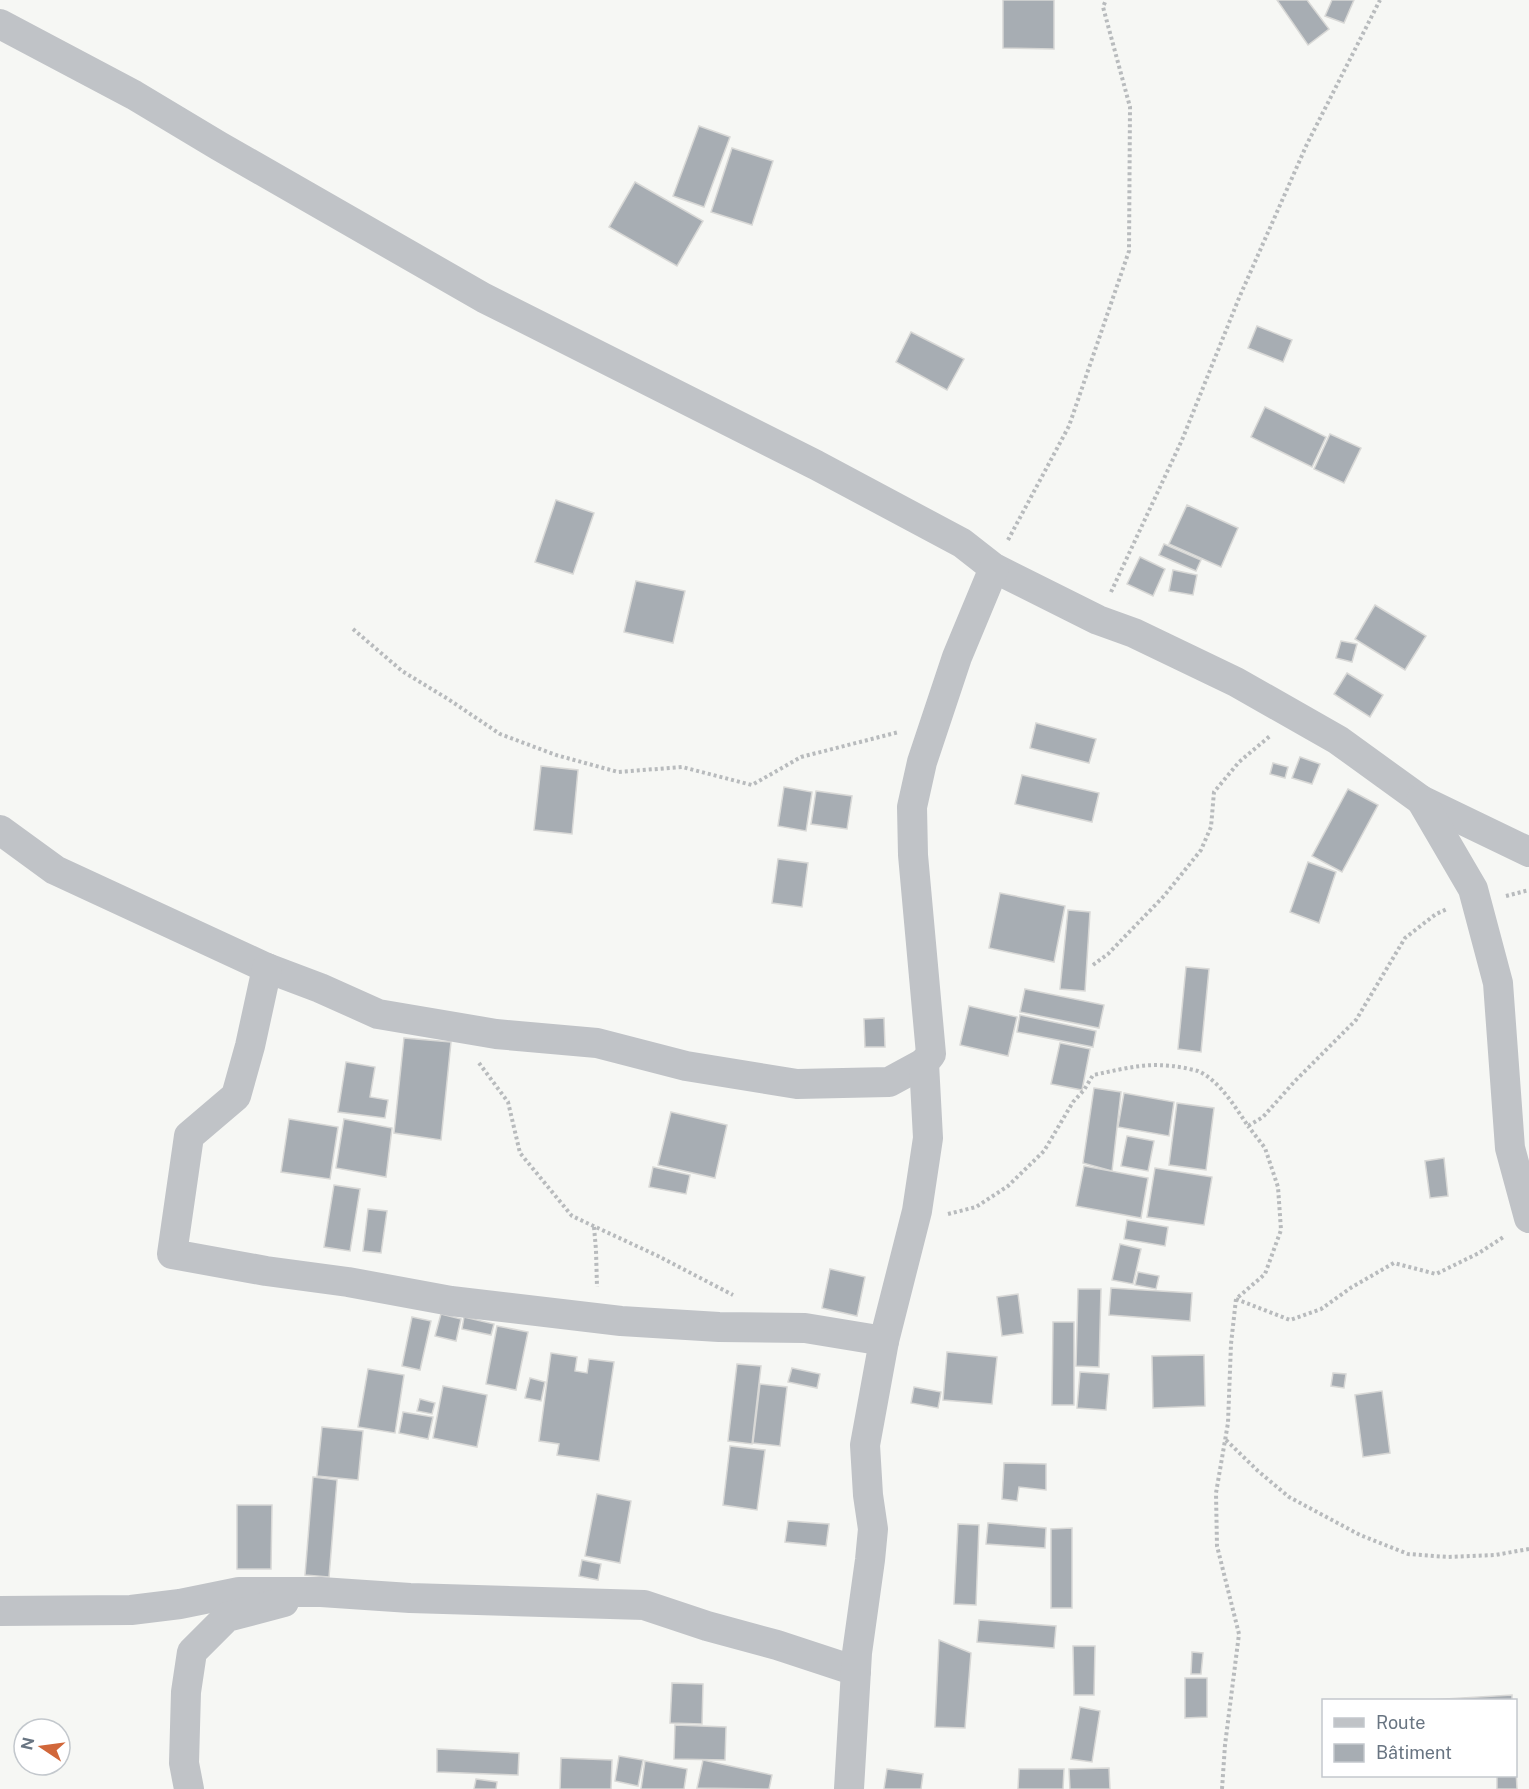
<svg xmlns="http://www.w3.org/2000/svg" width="1529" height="1789" font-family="'Public Sans',sans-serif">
<rect width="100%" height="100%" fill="#f6f7f4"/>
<g fill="#a7adb3" stroke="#d8d8d6" stroke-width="1.5">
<polygon points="1003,0 1054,0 1054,49 1003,48"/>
<polygon points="1277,0 1307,0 1329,29 1308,45"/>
<polygon points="1332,0 1354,0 1344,23 1325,16"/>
<polygon points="699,126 730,137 704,207 673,196"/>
<polygon points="732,148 773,161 752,225 711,212"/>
<polygon points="635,182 703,221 677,266 609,227"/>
<polygon points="1257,326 1292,340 1283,362 1248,348"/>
<polygon points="911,332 964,359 947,390 896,362"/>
<polygon points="1265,407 1326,437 1312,467 1251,437"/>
<polygon points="1330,434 1361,448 1344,483 1314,469"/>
<polygon points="556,500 594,513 573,574 535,562"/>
<polygon points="1187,505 1238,528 1221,567 1169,544"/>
<polygon points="1164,544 1201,560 1196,571 1159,555"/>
<polygon points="1140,557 1165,569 1153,596 1127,584"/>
<polygon points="1173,570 1197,575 1193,595 1169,591"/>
<polygon points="636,581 685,591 673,643 624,632"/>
<polygon points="1375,605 1426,636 1405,670 1355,639"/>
<polygon points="1341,641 1357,644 1352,662 1336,658"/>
<polygon points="1347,673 1383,695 1370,717 1334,694"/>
<polygon points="1036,723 1096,739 1089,763 1030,748"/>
<polygon points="1300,757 1320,764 1312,784 1292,778"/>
<polygon points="1273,763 1288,767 1285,778 1270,774"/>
<polygon points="541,766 578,770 572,834 534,830"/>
<polygon points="1022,775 1099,793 1092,822 1015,804"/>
<polygon points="784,787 812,792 806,831 778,826"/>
<polygon points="1348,789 1378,805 1342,872 1312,856"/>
<polygon points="816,791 852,796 847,829 811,824"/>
<polygon points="778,859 808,863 802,907 772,903"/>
<polygon points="1308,862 1336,872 1319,923 1290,912"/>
<polygon points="1000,893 1065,906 1054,962 989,948"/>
<polygon points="1068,910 1090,912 1085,991 1060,989"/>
<polygon points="1186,967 1209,969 1201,1052 1178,1049"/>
<polygon points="1025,989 1104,1005 1099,1028 1020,1012"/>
<polygon points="969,1006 1017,1017 1008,1056 960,1045"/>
<polygon points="1020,1015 1096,1031 1093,1047 1017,1032"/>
<polygon points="884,1018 885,1047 865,1047 864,1019"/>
<polygon points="404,1038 451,1042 441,1140 394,1133"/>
<polygon points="1060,1043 1090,1049 1082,1090 1051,1084"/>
<polygon points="346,1062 375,1067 370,1097 388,1100 385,1118 338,1112"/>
<polygon points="1094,1088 1121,1092 1112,1171 1083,1163"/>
<polygon points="1124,1093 1174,1102 1169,1136 1118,1127"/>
<polygon points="1177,1103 1214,1108 1206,1170 1169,1165"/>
<polygon points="671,1112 727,1125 715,1178 658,1165"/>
<polygon points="289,1119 338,1127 330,1179 281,1172"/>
<polygon points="344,1119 392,1128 386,1177 336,1168"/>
<polygon points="1127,1136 1154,1141 1148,1171 1121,1166"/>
<polygon points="1444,1158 1448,1196 1430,1198 1425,1161"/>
<polygon points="1084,1166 1148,1178 1141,1218 1076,1206"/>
<polygon points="653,1167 690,1175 686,1194 649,1187"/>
<polygon points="1155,1168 1212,1177 1204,1225 1147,1217"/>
<polygon points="334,1185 360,1189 350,1251 324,1247"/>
<polygon points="368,1209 387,1211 381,1253 363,1251"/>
<polygon points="1127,1220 1168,1227 1165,1246 1124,1239"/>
<polygon points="1120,1244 1141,1249 1133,1284 1112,1280"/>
<polygon points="830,1269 865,1277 857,1316 822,1308"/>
<polygon points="1138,1272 1159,1276 1156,1289 1135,1285"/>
<polygon points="1111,1288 1192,1293 1190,1321 1109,1315"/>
<polygon points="1078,1289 1101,1289 1099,1367 1076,1366"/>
<polygon points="1018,1294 1023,1333 1002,1336 997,1297"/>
<polygon points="441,1314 461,1319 456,1341 435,1336"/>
<polygon points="412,1317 431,1321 420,1370 402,1366"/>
<polygon points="464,1317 494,1324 491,1335 462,1329"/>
<polygon points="1053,1322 1074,1322 1074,1405 1052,1405"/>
<polygon points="497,1326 528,1332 516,1390 486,1384"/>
<polygon points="947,1352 997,1357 992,1404 943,1400"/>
<polygon points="551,1353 577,1357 575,1371 587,1373 589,1359 614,1362 599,1461 557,1455 559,1444 539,1441"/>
<polygon points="1204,1355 1205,1406 1153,1408 1152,1356"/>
<polygon points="737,1364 761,1366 752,1444 728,1441"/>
<polygon points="792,1368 820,1374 817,1388 788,1382"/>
<polygon points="368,1369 404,1375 395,1433 358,1427"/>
<polygon points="1080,1372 1109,1374 1106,1410 1077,1408"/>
<polygon points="1333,1373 1346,1374 1344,1388 1331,1386"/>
<polygon points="530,1378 545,1382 541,1401 525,1398"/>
<polygon points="760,1384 787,1387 780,1446 753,1443"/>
<polygon points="443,1386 487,1395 477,1447 433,1438"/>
<polygon points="914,1387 941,1392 938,1408 911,1403"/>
<polygon points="1382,1391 1390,1453 1363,1457 1355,1395"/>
<polygon points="420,1399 435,1403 432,1414 417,1411"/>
<polygon points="403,1412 433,1417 428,1439 399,1433"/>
<polygon points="322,1427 363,1431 358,1480 317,1476"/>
<polygon points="730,1446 765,1450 757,1510 723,1505"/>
<polygon points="1004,1463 1046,1464 1046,1490 1019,1487 1017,1501 1002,1499"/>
<polygon points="313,1477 337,1480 329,1577 305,1575"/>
<polygon points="597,1494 631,1501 620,1563 585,1556"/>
<polygon points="237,1505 272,1505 271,1569 237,1569"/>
<polygon points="788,1521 829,1524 826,1546 785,1542"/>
<polygon points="988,1523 1046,1528 1045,1548 986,1544"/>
<polygon points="958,1524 979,1525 976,1605 954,1604"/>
<polygon points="1072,1528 1072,1608 1051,1608 1051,1529"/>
<polygon points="582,1560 601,1564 598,1580 579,1576"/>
<polygon points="979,1620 1056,1626 1054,1648 977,1642"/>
<polygon points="939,1640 971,1653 965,1728 935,1727"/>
<polygon points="1073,1646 1095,1646 1094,1695 1074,1695"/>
<polygon points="1192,1652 1203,1653 1201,1674 1191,1674"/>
<polygon points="1185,1678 1207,1678 1207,1717 1185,1718"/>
<polygon points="672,1683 703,1684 702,1724 670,1723"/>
<polygon points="1512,1695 1512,1700 1428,1700"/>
<polygon points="1080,1707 1100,1711 1092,1762 1071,1759"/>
<polygon points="675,1725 726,1727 725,1760 674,1759"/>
<polygon points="437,1749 519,1753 518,1775 437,1772"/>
<polygon points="619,1756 643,1760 638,1786 615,1781"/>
<polygon points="561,1758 612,1760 611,1789 560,1789"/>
<polygon points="703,1760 772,1775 769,1789 697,1788"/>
<polygon points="645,1761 687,1769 684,1789 641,1789"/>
<polygon points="1109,1768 1110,1789 1070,1789 1069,1769"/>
<polygon points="887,1769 923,1774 921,1789 884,1789"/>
<polygon points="1019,1769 1064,1769 1063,1789 1018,1789"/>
<polygon points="1516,1769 1517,1789 1497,1789 1497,1776 1516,1776"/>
<polygon points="476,1779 497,1782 496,1789 474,1789"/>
</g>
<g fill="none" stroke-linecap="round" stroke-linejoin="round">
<g stroke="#b8bbbd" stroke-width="4" stroke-dasharray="3 3" stroke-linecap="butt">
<polyline points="1008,540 1069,426 1129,251 1130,107 1103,7 1106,0"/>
<polyline points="1111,592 1182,440 1239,298 1307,144 1380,0"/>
<polyline points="353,629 402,671 448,699 500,734 556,755 618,772 682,767 752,785 801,757 899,732"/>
<polyline points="1506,896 1529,890"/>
<polyline points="1093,965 1108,954 1164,896 1201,850 1211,827 1214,792 1239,762 1270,736"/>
<polyline points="479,1063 508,1102 520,1153 572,1216 658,1256 733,1295"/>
<path d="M 948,1214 L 976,1207 L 1008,1186 L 1044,1151 L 1073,1102 L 1084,1090 L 1093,1075 C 1128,1068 1149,1061 1185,1068 C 1189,1069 1194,1070 1198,1071 C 1220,1081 1235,1107 1248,1126 L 1263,1117 L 1295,1081 L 1356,1020 L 1405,938 L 1436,914 L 1447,909"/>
<polyline points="594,1227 596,1250 597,1287"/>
<polyline points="1236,1299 1290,1320 1321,1309 1352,1287 1394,1263 1436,1274 1479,1253 1505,1236"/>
<polyline points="1226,1440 1258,1471 1289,1497 1360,1535 1408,1554 1448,1557 1495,1555 1529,1549"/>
<polyline points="1222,1789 1225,1745 1239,1634 1217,1546 1216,1493 1228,1423 1231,1344 1236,1299 1265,1274 1281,1230 1278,1187 1265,1148 1248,1126"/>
</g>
<g stroke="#c0c3c7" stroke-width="30">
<polyline points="0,24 134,95 219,146 484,298 816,465 962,543 994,568 1098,620 1134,633 1236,682 1338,740 1421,800 1529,852"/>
<polyline points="1421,800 1473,889 1498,983 1510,1148 1529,1218"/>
<polyline points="0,830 55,870 267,968 320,988 378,1014 496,1034 597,1043 686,1066 797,1084 889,1082 924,1063"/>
<polyline points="267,968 250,1046 236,1096 189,1136 172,1254 266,1271 348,1282 451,1301 621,1321 719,1327 805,1328 884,1341"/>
<polyline points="0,1611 131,1610 180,1604 239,1592 321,1592 410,1598 644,1605 707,1626 777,1645 856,1671"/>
<polyline points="189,1789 184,1763 186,1692 192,1652 227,1617 284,1602"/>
<polyline points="849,1789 857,1653 870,1560 873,1529 868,1495 865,1445 884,1341 917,1211 928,1138 924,1063 931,1054 913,855 912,807 922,762 957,657 994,568"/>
</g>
</g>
<rect x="1322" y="1699" width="195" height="78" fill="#ffffff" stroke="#c3c8cd" stroke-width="1.5"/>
<rect x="1334" y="1718" width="30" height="9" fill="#c0c3c7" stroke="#c3c8cd" stroke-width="1.5"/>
<text x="1376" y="1729" font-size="18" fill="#697582">Route</text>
<rect x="1334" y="1744" width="30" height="18" fill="#a7adb3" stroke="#c3c8cd" stroke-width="1.5"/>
<text x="1376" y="1759" font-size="18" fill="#697582">Bâtiment</text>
<g transform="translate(42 1747) rotate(283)"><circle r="28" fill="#ffffff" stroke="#c3c8cd" stroke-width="1.5"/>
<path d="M0-4.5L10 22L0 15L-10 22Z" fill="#d1673a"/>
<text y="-9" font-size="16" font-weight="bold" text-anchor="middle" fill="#697582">N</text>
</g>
</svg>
